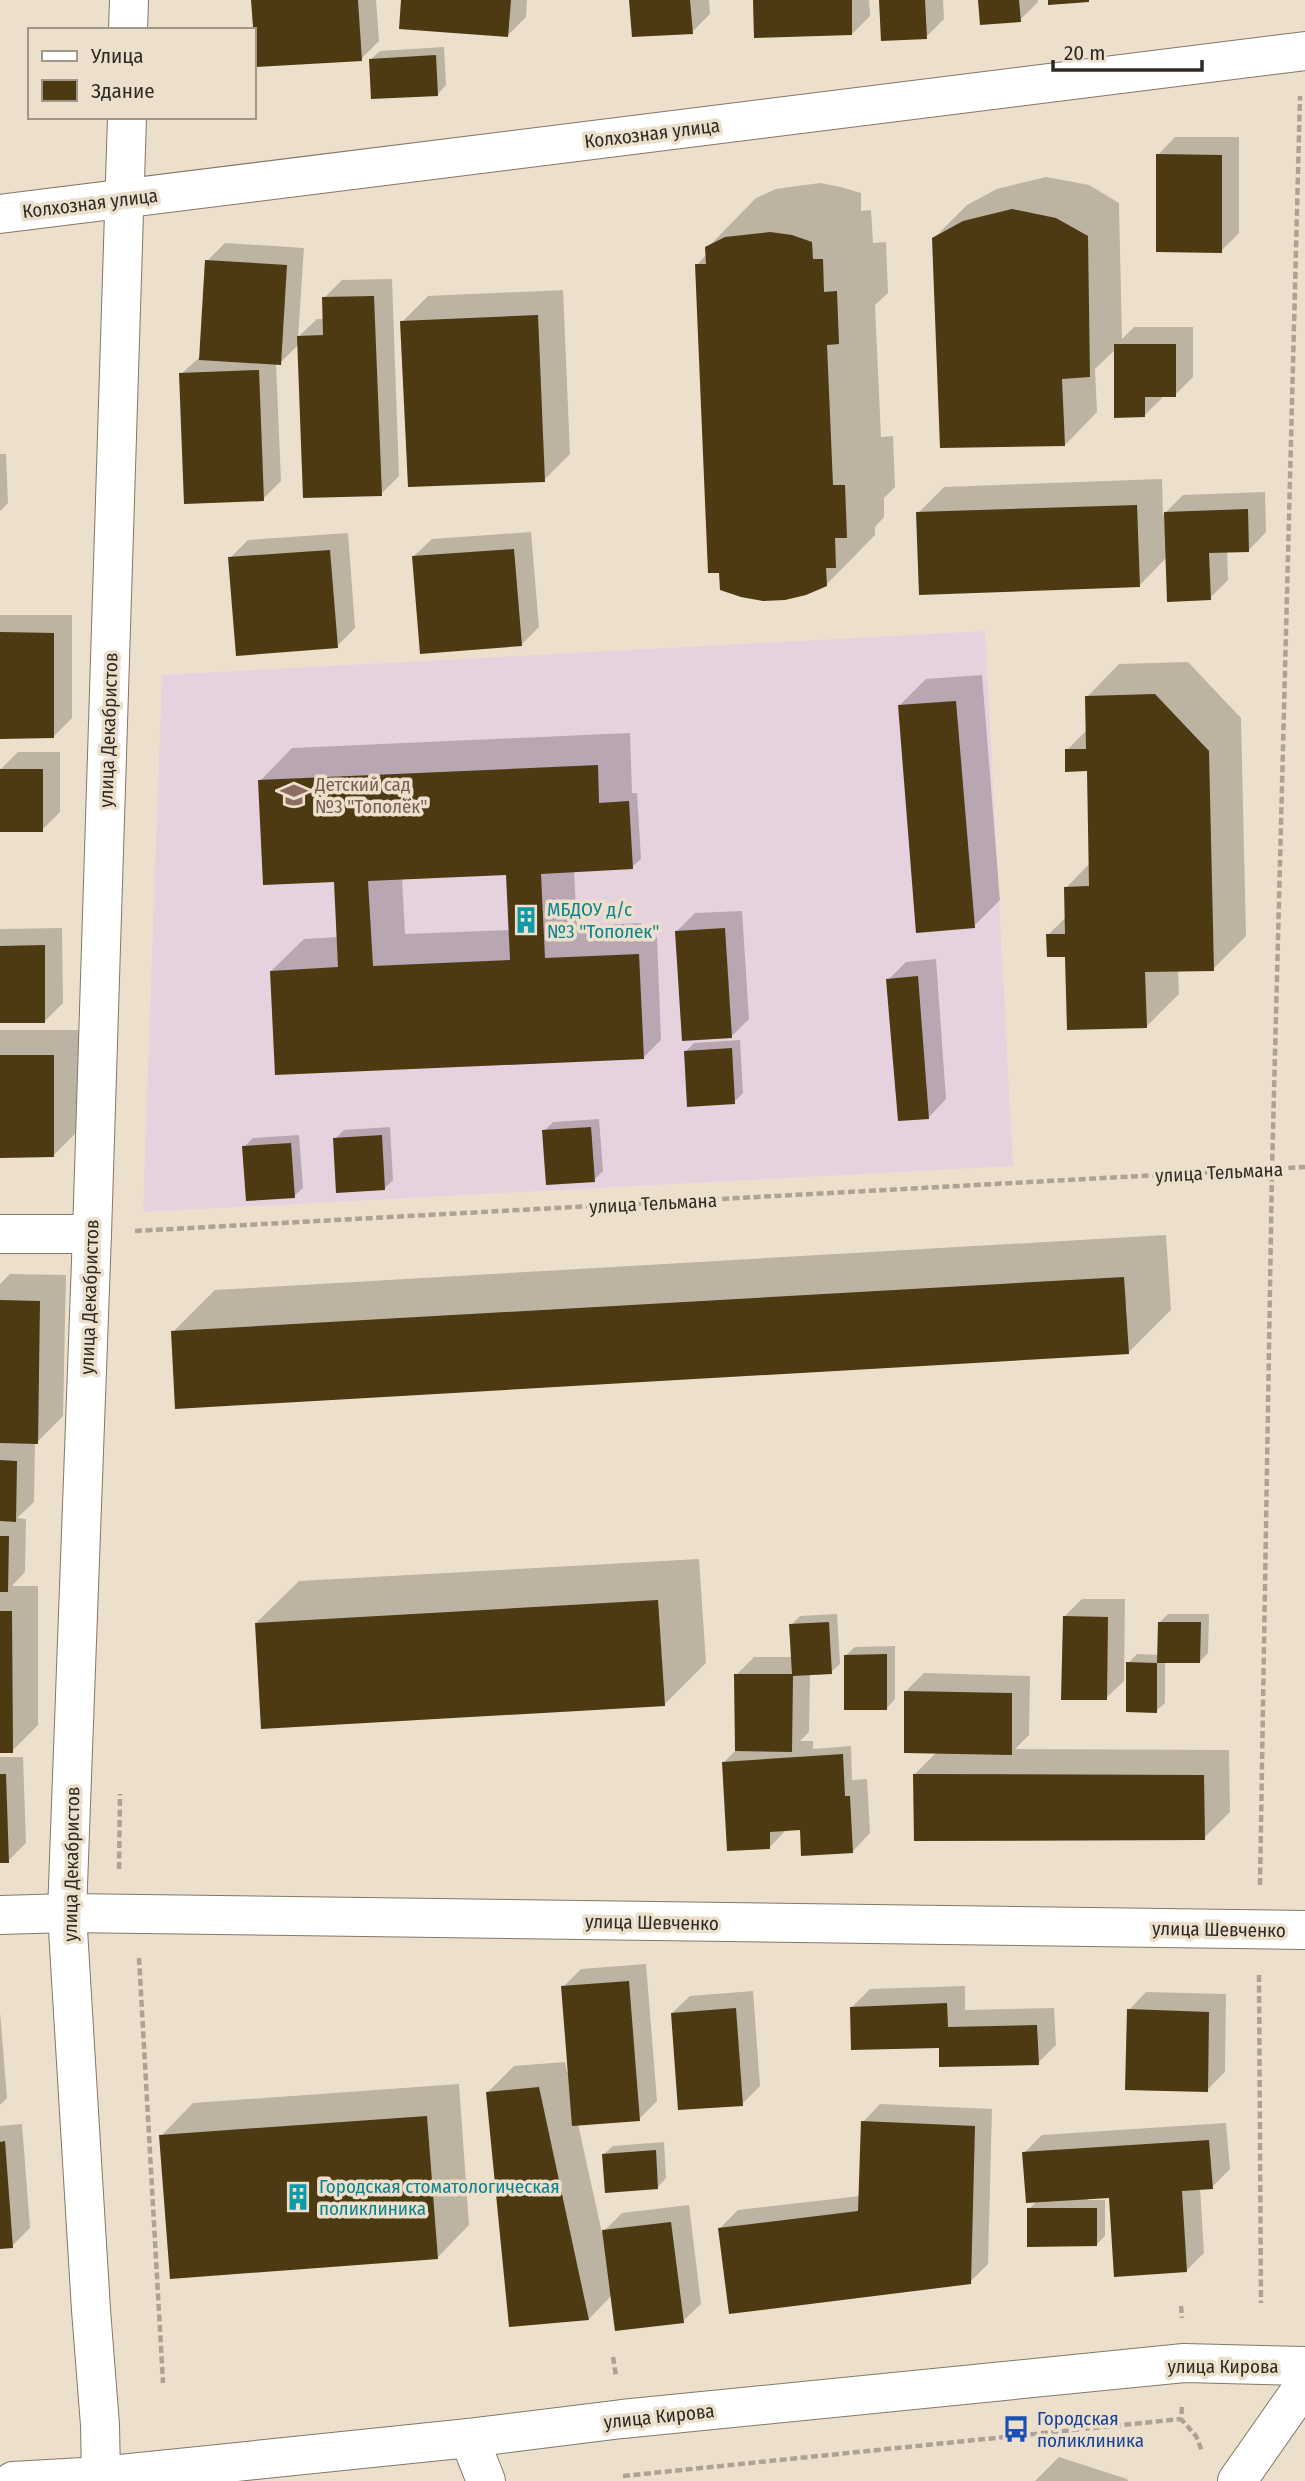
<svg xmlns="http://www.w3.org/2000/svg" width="1305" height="2481" font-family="'Fira Sans Condensed',sans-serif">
<rect width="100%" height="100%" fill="#ece0cc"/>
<polygon fill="#e6d1df" points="985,631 1013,1166 143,1212 162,675"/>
<g fill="#0003" fill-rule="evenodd">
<polygon points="253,0 376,0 379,41 361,59"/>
<polygon points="403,0 527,0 526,17 508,35"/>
<polygon points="631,0 709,0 710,14 692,32"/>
<polygon points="755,0 869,0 870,16 852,34"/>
<polygon points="881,0 943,0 944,19 926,37"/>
<polygon points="979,0 1038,0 1038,2 1020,20"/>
<polygon points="444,47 446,85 438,94 371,59 380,51"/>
<polygon points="1175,137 1239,137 1239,233 1221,251 1158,155"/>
<polygon points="1046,177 1089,185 1119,203 1122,339 1134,327 1193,327 1193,377 1175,395 1162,395 1162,398 1144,416 1116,349 1095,369 1097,412 1065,445 934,238 967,205 997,189"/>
<polygon points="820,183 841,187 861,193 861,211 871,210 873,243 886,242 888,293 875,305 881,437 893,436 895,487 884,498 884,517 875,527 875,535 826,585 697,265 707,254 707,248 756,198 776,189"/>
<polygon points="225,243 304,248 298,337 317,319 325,319 324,298 342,280 392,279 399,476 381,494 299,344 280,363 276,363 281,481 263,499 181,374 201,356 207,261"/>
<polygon points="563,290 570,454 544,480 402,322 428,296"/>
<polygon points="0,454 6,454 8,503 0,511"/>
<polygon points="1162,479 1163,515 1183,495 1265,492 1266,532 1249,550 1227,551 1228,580 1210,598 1167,557 1139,586 918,513 944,487"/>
<polygon points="531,532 539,627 521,645 414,556 432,539"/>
<polygon points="348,533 355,628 337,646 230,558 248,540"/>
<polygon points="0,615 72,615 72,718 54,736 0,737"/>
<polygon points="1188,662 1241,718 1246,936 1213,969 1178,970 1179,994 1146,1027 1048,935 1066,917 1066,888 1090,863 1089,769 1067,750 1087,730 1087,697 1119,664"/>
<polygon points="982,675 1000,900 974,926 900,705 926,679"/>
<path d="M 630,733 L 632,793 L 637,793 L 641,859 L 632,867 L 574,870 L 577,926 L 641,923 L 642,937 L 657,937 L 661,1040 L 643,1058 L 271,971 L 304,939 L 338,937 L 336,881 L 260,781 L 292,748 ZM 508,873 L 510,930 L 405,934 L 402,878 Z"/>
<polygon points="18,752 60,752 60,812 42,830 0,770"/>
<polygon points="742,911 749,1019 731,1037 677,931 695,913"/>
<polygon points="62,928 63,1003 45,1021 0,1021 0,929"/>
<polygon points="936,959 946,1099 929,1117 888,980 906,962"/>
<polygon points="0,1030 79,1030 79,1130 53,1156 0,1156"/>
<polygon points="740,1040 743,1093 734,1102 685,1052 694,1043"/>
<polygon points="599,1119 603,1171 594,1180 544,1131 553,1122"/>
<polygon points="390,1127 393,1180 384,1189 335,1139 344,1130"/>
<polygon points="299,1135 303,1188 294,1196 244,1147 253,1138"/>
<polygon points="1166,1235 1171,1310 1128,1353 173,1332 215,1290"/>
<polygon points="10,1274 66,1275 63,1416 37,1442 35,1442 34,1502 17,1518 26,1519 25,1572 12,1586 38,1586 38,1725 12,1751 0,1752 0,1284"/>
<polygon points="699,1559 706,1663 664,1705 256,1623 299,1581"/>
<polygon points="1082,1599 1125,1599 1124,1681 1106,1698 1064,1617"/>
<polygon points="837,1614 840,1664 831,1672 810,1674 809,1732 800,1741 813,1741 813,1749 851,1746 852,1780 867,1779 870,1833 853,1851 801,1829 787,1829 770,1847 724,1762 736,1750 736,1675 754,1657 793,1657 791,1625 800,1616"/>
<polygon points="1168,1614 1209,1614 1208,1653 1199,1662 1165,1661 1165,1703 1156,1711 1128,1663 1137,1654 1159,1655 1160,1622"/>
<polygon points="895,1646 895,1699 887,1708 846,1655 855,1647"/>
<polygon points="924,1673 1030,1676 1029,1735 1015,1749 1229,1750 1230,1812 1204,1838 914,1775 937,1752 906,1691"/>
<polygon points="0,1757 23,1757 26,1843 8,1861 0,1861"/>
<polygon points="646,1964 657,2101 639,2119 578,2124 602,2233 622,2213 689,2205 701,2304 683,2321 612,2295 589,2319 488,2092 514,2066 565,2062 567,2072 569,2072 563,1987 581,1969"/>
<polygon points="965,1986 965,2010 1054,2008 1056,2045 1038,2063 940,2046 852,2007 870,1989"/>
<polygon points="753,1991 760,2086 742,2104 672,2013 690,1996"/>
<polygon points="1146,1992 1226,1994 1225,2072 1207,2090 1129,2010"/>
<polygon points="0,2012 7,2098 0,2105"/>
<polygon points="459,2084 469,2225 437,2258 161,2136 193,2103"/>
<polygon points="880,2104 992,2109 988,2264 970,2282 720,2228 738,2210 860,2196 863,2122"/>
<polygon points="1226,2123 1230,2169 1212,2187 1200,2188 1204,2253 1187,2270 1111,2196 1088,2197 1088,2200 1105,2200 1105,2236 1096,2245 1029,2209 1037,2201 1024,2153 1042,2135"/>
<polygon points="22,2124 30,2228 12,2246 0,2247 0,2126"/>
<polygon points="664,2142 666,2178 658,2187 604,2154 613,2146"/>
<polygon points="1059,2457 1127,2479 1128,2481 1035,2481"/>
</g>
<g fill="#4d3912" fill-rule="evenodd">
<polygon points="251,0 358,0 362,61 256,67"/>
<polygon points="401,0 511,0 508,37 399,29"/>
<polygon points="629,0 690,0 693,34 632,37"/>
<polygon points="753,0 852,0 852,35 754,38"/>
<polygon points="879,0 925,0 927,39 881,41"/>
<polygon points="978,0 1019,0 1021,22 980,25"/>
<polygon points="1048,0 1089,0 1089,2 1048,5"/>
<polygon points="436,55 438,96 371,99 369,59"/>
<polygon points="1156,154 1222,155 1222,253 1156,252"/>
<polygon points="1012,209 1056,218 1088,236 1090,377 1062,379 1065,446 940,448 932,238 963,221"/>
<polygon points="770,232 792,235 812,242 813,259 823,259 824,292 837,291 839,344 827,345 833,485 845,485 847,538 835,538 836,568 826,568 827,586 806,595 785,600 763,601 741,597 720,590 719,573 708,573 695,264 706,264 705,247 725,237"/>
<polygon points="205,260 287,265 281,365 199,360"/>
<polygon points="374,296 382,496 303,498 297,336 323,335 322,297"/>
<polygon points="538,315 545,482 408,487 400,321"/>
<polygon points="1114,344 1176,344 1176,397 1145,397 1145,417 1114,418"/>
<polygon points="259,370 264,501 184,504 179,373"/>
<polygon points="1137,505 1140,587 919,595 916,512"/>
<polygon points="1248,509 1249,552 1209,553 1211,600 1167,602 1164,512"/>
<polygon points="514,549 522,646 420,654 412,556"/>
<polygon points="330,550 338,648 236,656 228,557"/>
<polygon points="0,632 54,633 54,738 0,739"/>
<polygon points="1155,694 1209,751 1214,971 1145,972 1147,1028 1067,1030 1065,957 1047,957 1046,934 1065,934 1064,887 1089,886 1087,771 1065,772 1065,749 1086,749 1085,696"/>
<polygon points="956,701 975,928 916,933 898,705"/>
<path d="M 598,765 L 599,803 L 629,801 L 633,869 L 541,874 L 545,958 L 639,954 L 644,1059 L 275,1075 L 270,971 L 338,967 L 334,882 L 263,885 L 258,780 ZM 506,875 L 510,960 L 373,966 L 368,881 Z"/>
<rect x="0" y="769" width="43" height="63"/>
<polygon points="725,928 732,1038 682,1041 675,931"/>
<polygon points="45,945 45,1023 0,1023 0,946"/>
<polygon points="918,976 929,1119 898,1121 886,979"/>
<polygon points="732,1048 735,1104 687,1107 684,1051"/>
<polygon points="0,1055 54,1055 54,1157 0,1158"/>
<polygon points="591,1127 595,1182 546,1185 542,1130"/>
<polygon points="382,1135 385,1190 336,1193 333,1138"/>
<polygon points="291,1143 295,1198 246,1201 242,1146"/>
<polygon points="1124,1277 1129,1354 175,1409 171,1331"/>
<polygon points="0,1300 40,1301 38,1444 0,1443"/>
<polygon points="0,1460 17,1461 16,1522 0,1521"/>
<polygon points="0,1536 9,1536 8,1592 0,1592"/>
<polygon points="658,1600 665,1706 261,1729 255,1623"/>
<polygon points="0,1611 12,1611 13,1753 0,1753"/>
<polygon points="1063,1616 1108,1617 1107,1700 1061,1700"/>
<polygon points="829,1622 832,1674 793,1676 792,1752 735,1751 734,1674 792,1674 789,1624"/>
<polygon points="1158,1622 1201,1622 1200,1663 1157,1663"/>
<polygon points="887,1654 887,1710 844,1710 844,1655"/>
<polygon points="1126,1662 1157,1663 1157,1713 1126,1712"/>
<polygon points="904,1691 1012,1693 1012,1755 904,1753"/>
<polygon points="843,1754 845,1796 850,1796 853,1853 801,1856 800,1830 770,1832 770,1849 727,1851 722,1762"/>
<polygon points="0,1774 6,1774 9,1863 0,1863"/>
<polygon points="913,1774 1204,1775 1205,1840 914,1841"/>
<polygon points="629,1981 640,2121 572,2126 561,1986"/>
<polygon points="947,2003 948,2027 1037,2025 1039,2065 939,2067 939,2048 851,2050 850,2007"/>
<polygon points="736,2008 743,2106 678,2110 671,2013"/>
<polygon points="1127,2009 1209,2012 1208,2092 1125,2090"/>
<polygon points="539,2087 589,2320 509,2327 486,2092"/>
<polygon points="427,2116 438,2259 170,2279 159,2135"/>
<polygon points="861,2121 975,2126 971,2284 729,2314 718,2228 858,2211"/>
<polygon points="1209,2140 1213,2189 1182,2191 1187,2272 1114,2277 1109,2198 1026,2203 1022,2152"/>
<polygon points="5,2141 13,2248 0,2249 0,2142"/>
<polygon points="656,2150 658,2189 605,2193 602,2154"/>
<polygon points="1027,2208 1097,2208 1097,2246 1027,2247"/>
<polygon points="671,2222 684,2323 615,2331 602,2230"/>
</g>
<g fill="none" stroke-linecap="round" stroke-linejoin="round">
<defs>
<g id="minor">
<polyline points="128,30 129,0"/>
<polyline points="0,214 1305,51"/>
<polyline points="0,1234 92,1234"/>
<polyline points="0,1915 67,1913 1305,1930"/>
<polyline points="469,2438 486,2481"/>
<polyline points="101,2476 100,2425 91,2310 67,1913 92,1234 127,117"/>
<polyline points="13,2481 101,2476 469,2438 622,2419 1184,2363 1305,2366"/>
<polyline points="1237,2481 1305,2384"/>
</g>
</defs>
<use href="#minor" stroke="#827866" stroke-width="40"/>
<g stroke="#ada394" stroke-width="4.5" stroke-dasharray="7 3.5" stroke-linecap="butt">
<polyline points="135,1231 1305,1167"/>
<polyline points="119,1869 120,1794"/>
<polyline points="1260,1885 1272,1169 1300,96"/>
<polyline points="139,1958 163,2383"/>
<polyline points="1259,1975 1261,2303"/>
<polyline points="1181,2306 1182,2318"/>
<polyline points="613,2357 616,2376"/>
<polyline points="1182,2407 1181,2419 1196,2436 1202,2451"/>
<polyline points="623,2476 1181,2419"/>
</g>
<use href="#minor" stroke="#fff" stroke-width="38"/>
</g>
<defs>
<symbol id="school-bare" viewBox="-9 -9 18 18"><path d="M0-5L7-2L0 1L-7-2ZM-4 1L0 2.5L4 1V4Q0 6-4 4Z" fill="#8d6e63" stroke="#ece0cc" stroke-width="2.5" paint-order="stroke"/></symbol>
<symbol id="building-bare" viewBox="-9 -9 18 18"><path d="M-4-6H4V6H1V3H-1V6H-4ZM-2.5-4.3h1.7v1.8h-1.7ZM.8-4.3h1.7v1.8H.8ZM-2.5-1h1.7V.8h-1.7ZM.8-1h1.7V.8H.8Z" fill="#0f9aa8" stroke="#ece0cc" stroke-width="2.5" paint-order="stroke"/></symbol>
<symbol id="bus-bare" viewBox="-9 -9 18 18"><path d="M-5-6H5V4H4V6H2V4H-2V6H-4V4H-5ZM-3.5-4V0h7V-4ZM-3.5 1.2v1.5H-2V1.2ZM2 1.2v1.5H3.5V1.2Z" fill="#1a4fb4" stroke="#ece0cc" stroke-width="2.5" paint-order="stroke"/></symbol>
</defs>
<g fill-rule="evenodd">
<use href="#school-bare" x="275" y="776" width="38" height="38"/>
<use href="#building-bare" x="507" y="901" width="38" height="38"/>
<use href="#building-bare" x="279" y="2178" width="38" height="38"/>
<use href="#bus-bare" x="997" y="2410" width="38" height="38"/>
</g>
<g text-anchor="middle" stroke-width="7" stroke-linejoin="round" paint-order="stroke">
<g font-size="19" fill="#2f2a23" stroke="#ece0cc">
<text transform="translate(652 133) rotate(-7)" y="7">Колхозная улица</text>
<text transform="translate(90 203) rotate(-7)" y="7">Колхозная улица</text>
<text transform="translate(108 730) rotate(-88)" y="7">улица Декабристов</text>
<text transform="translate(1219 1172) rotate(-3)" y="7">улица Тельмана</text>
<text transform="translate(653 1203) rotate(-3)" y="7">улица Тельмана</text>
<text transform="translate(89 1297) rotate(-88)" y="7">улица Декабристов</text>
<text transform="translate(71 1864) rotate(-89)" y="7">улица Декабристов</text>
<text transform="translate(652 1922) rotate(1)" y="7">улица Шевченко</text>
<text transform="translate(1219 1929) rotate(1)" y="7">улица Шевченко</text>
<text x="1223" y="2373">улица Кирова</text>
<text transform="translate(659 2416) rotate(-6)" y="7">улица Кирова</text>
</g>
<g font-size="19" fill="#785e54" stroke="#ece0cc" text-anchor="start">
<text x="315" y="791">Детский сад<tspan x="315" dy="22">№3 "Тополёк"</tspan></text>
</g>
<g font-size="19" fill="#0d838f" stroke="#ece0cc" text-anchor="start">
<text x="547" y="916">МБДОУ д/с<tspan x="547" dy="22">№3 "Тополек"</tspan></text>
<text x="319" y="2193">Городская стоматологическая<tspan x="319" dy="22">поликлиника</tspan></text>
</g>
<g font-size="19" fill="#164399" stroke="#ece0cc" text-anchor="start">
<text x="1037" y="2425">Городская<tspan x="1037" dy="22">поликлиника</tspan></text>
</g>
</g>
<rect x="28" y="28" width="228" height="91" fill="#ece0cc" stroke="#a09788" stroke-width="2"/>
<rect x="42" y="51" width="35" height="10" fill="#ffffff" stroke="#a09788" stroke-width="2"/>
<text x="91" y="63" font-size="21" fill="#2f2a23">Улица</text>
<rect x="42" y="80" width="35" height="21" fill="#4d3912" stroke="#a09788" stroke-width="2"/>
<text x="91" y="98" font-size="21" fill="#2f2a23">Здание</text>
<path d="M1053 60v10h149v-10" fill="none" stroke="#2f2a23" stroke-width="3.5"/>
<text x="1064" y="60" font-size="21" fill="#2f2a23" stroke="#ece0cc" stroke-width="5" paint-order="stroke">20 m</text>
</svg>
